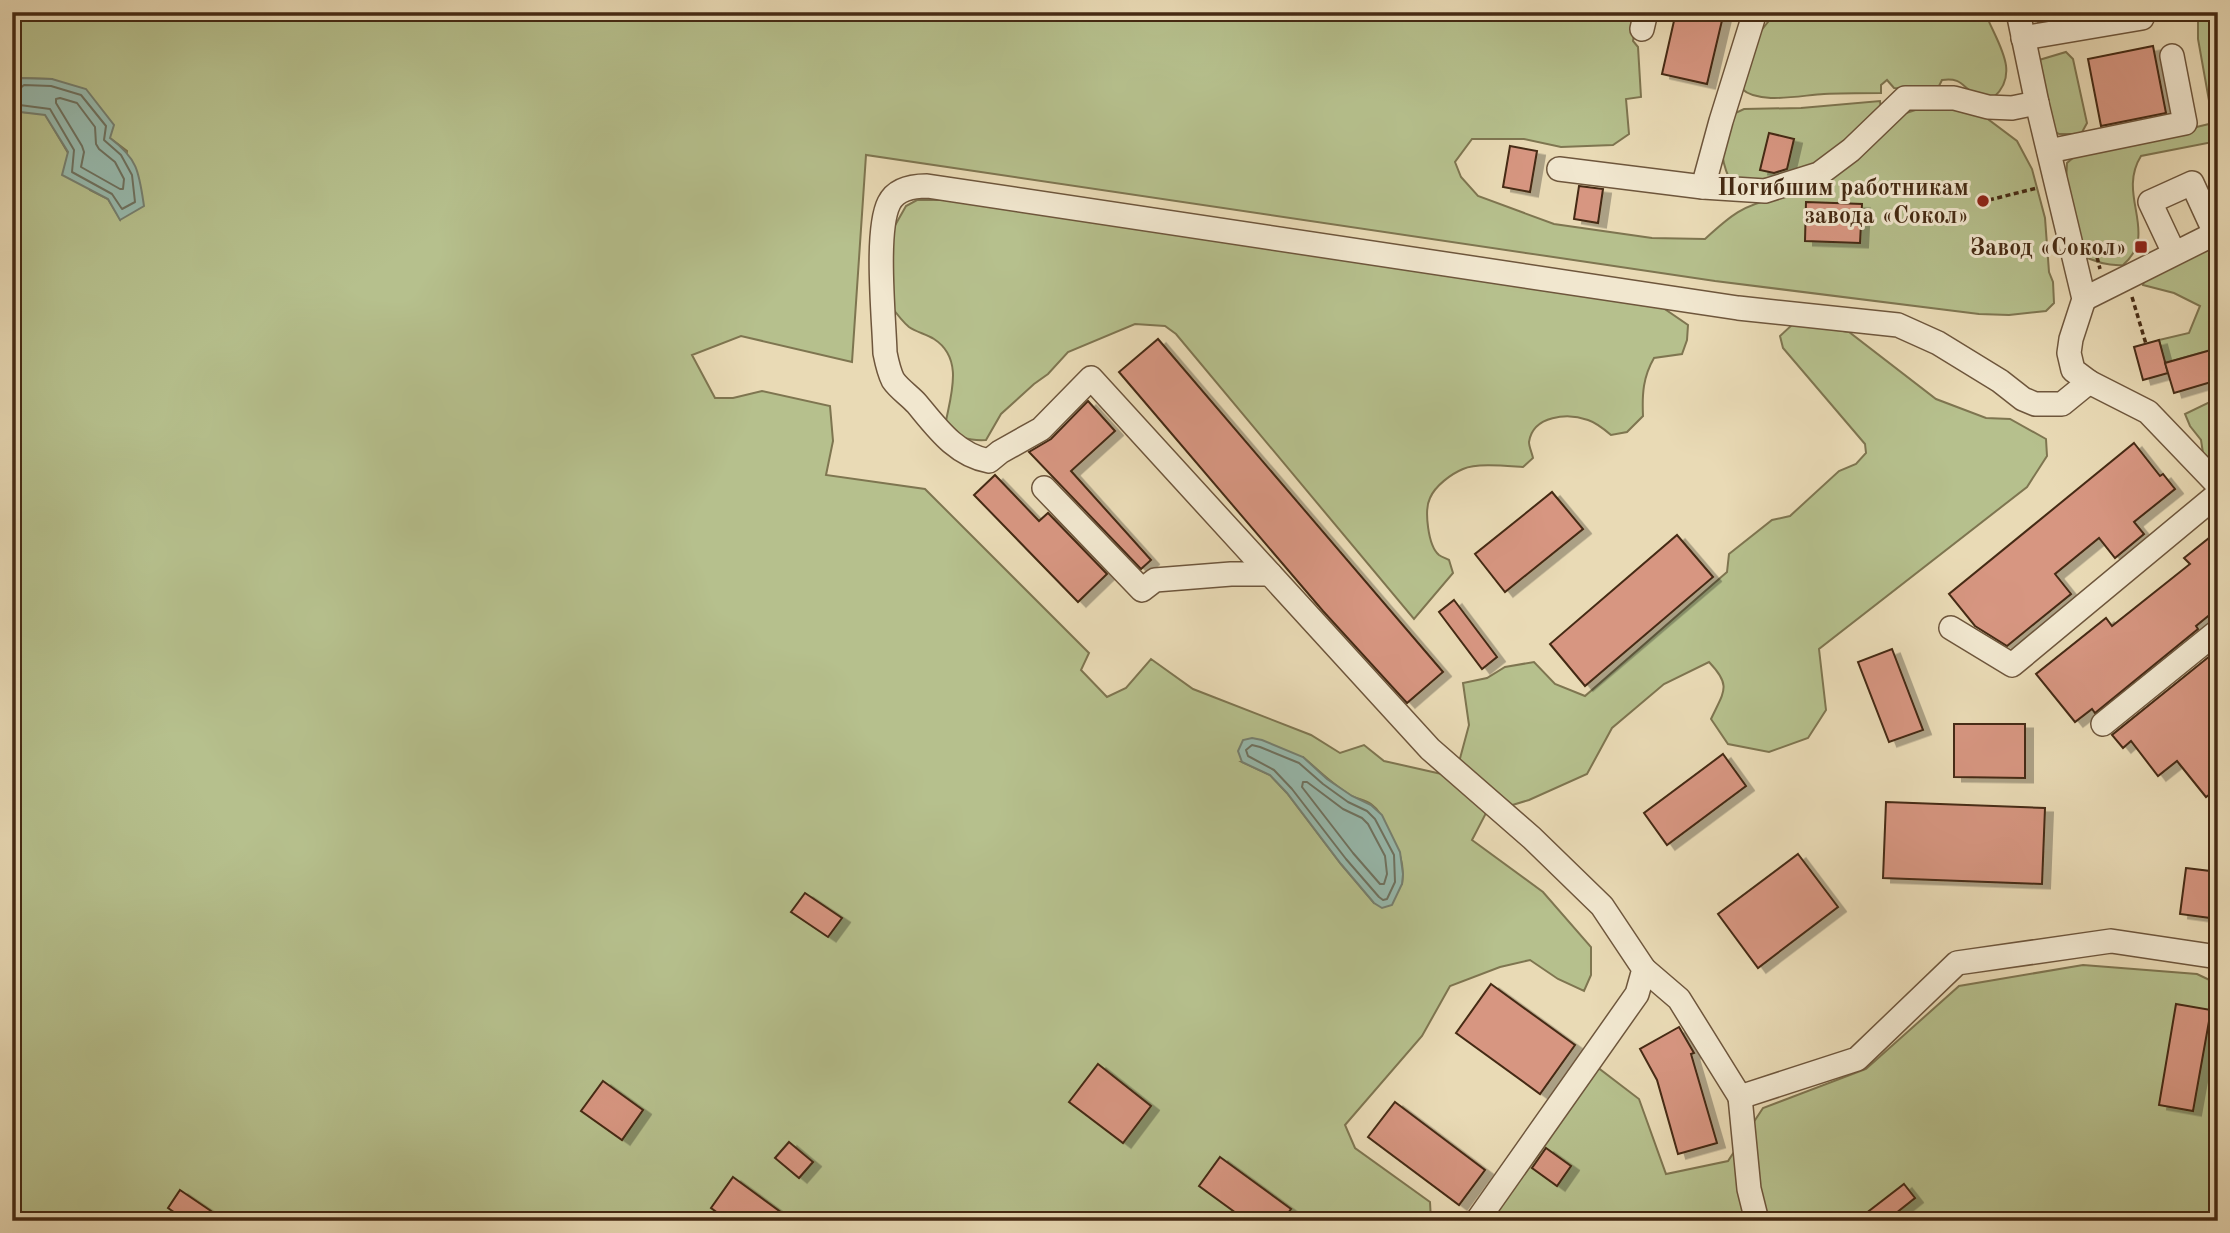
<svg xmlns="http://www.w3.org/2000/svg" width="2230" height="1233" font-family="'Old Standard TT',serif">
<defs>
<filter id="shadow"><feDropShadow dx="8" dy="4.5" stdDeviation="0" flood-color="#0004"/></filter>
</defs>
<rect width="100%" height="100%" fill="#e9dab5"/>
<filter id="stains"><feTurbulence type="fractalNoise" baseFrequency=".00286" numOctaves="4"/><feColorMatrix values="0 0 0 0 .2 0 0 0 0 .09 0 0 0 0 .02 0 0 0 .5 -.17"/></filter>
<radialGradient id="worn" r=".72"><stop offset=".6" stop-color="#630" stop-opacity="0"/><stop offset="1" stop-color="#630" stop-opacity=".3"/></radialGradient>
<g fill="#b6c08d" stroke="#7e7550" stroke-width="2" fill-rule="evenodd">
<path d="M 12,12 L 33,12 L 67,19 L 71,12 L 1638,12 L 1633,41 L 1638,47 L 1641,97 L 1626,99 L 1629,134 L 1613,145 L 1561,147 L 1524,139 L 1472,139 L 1455,162 L 1461,177 L 1478,196 L 1554,224 L 1652,238 L 1705,239 C 1731,215 1743,205 1777,198 L 1903,114 L 1934,104 L 1985,117 L 2017,141 L 2032,169 L 2045,218 L 2049,272 L 2053,282 L 2054,303 L 2046,311 L 2009,315 L 1979,314 L 1715,281 L 866,155 L 852,362 L 741,336 L 692,355 L 715,398 L 733,398 L 762,391 L 830,406 L 833,441 L 826,475 L 925,489 L 1089,653 L 1081,670 L 1107,697 L 1126,688 L 1151,659 L 1193,689 L 1311,735 L 1340,753 L 1364,745 L 1384,761 L 1455,777 L 1469,725 L 1463,683 L 1487,678 L 1505,667 L 1534,662 L 1555,684 L 1585,696 L 1727,572 L 1729,554 L 1772,520 L 1790,516 L 1839,471 L 1856,464 L 1866,453 L 1865,444 L 1783,348 L 1780,336 L 1794,323 L 1849,332 L 1936,399 L 1986,418 L 2010,419 L 2046,439 L 2047,456 L 2027,487 L 1819,649 L 1826,710 L 1808,738 L 1769,752 L 1728,744 L 1711,719 C 1724,691 1732,686 1709,662 L 1664,684 L 1612,728 L 1587,774 L 1529,800 L 1486,813 L 1472,840 L 1543,892 L 1591,947 L 1591,975 L 1584,991 L 1558,979 L 1530,960 L 1500,967 L 1450,986 L 1422,1036 L 1345,1125 L 1355,1148 L 1430,1202 L 1431,1221 L 12,1221 L 12,111 L 45,114 L 90,190 L 108,199 L 120,219 L 127,151 L 110,138 L 52,79 L 18,78 L 12,88 ZM 1303,757 C 1318,770 1333,785 1350,795 C 1357,799 1365,800 1371,804 C 1381,811 1384,822 1389,832 C 1399,851 1405,862 1402,884 L 1374,903 L 1341,864 L 1287,793 L 1270,775 L 1242,762 Z"/>
<path d="M 1776,12 L 1910,12 L 1914,20 L 1918,12 L 1933,12 L 1946,21 L 1971,12 L 1985,12 C 1995,40 2022,72 1994,97 C 1989,97 1982,97 1977,95 C 1962,88 1963,77 1942,80 L 1937,90 L 1894,88 L 1887,80 L 1881,85 L 1881,93 C 1862,93 1843,93 1824,94 C 1802,95 1759,105 1742,89 L 1760,32 Z"/>
<polygon points="2032,12 2060,12 2060,17 2056,26 2046,28 2038,22"/>
<path d="M 2198,12 L 2218,12 L 2218,141 L 2141,156 C 2116,196 2160,233 2123,265 C 2108,266 2095,262 2081,255 L 2066,184 L 2067,163 L 2074,157 L 2213,123 L 2198,39 Z"/>
<polygon points="2066,52 2073,59 2087,123 2081,134 2059,134 2051,129 2039,60"/>
<path d="M 1880,101 L 1881,109 L 1843,150 L 1783,181 L 1729,178 C 1718,153 1722,142 1729,116 L 1744,109 L 1801,108 Z"/>
<path d="M 917,200 L 945,200 L 987,205 L 1653,301 L 1688,325 L 1687,340 L 1682,354 L 1654,358 C 1643,377 1642,394 1643,416 L 1627,432 L 1611,435 C 1604,429 1597,423 1588,420 C 1568,413 1533,415 1529,442 C 1529,447 1532,453 1533,458 L 1523,467 C 1506,466 1477,463 1463,469 C 1451,474 1435,486 1430,498 C 1424,510 1428,546 1439,555 C 1442,557 1445,558 1449,560 L 1453,573 L 1414,619 L 1176,334 L 1165,326 L 1135,324 L 1068,352 L 1048,374 L 1034,384 L 1001,414 L 986,440 C 968,441 958,437 945,426 C 950,397 965,359 934,339 C 926,334 916,332 909,327 C 902,321 896,313 891,306 L 893,229 L 906,206 Z"/>
<polygon points="2218,243 2218,348 2165,363 2159,340 2189,333 2200,306 2174,293 2143,285 2145,278"/>
<polygon points="2218,398 2218,471 2203,453 2201,440 2190,426 2185,414"/>
<polygon points="2083,965 2197,974 2218,984 2218,1221 1488,1221 1597,1067 1639,1099 1666,1174 1728,1161 1763,1108 1866,1069 1959,986"/>
</g>
<g fill="#97baae" stroke="#768070" stroke-width="2">
<path d="M 18,78 L 52,79 L 86,89 L 114,125 L 110,138 C 138,159 139,172 144,206 L 120,220 L 108,199 L 62,175 L 68,152 L 45,115 L 12,111 L 12,88 Z"/>
<polygon points="1252,738 1262,740 1303,757 1327,779 1352,796 1371,805 1382,815 1400,852 1403,874 1402,884 1392,905 1382,908 1374,903 1341,864 1287,793 1270,775 1242,762 1238,751 1243,740"/>
</g>
<g fill="none" stroke-linecap="round" stroke-linejoin="round">
<g stroke="#6e7260" stroke-width="2">
<polyline points="12,90 18,90 24,85 51,86 81,95 106,126 104,140 121,155 132,175 135,202 122,209 112,194 72,172 74,150 50,109 12,104"/>
<polygon points="60,98 77,103 95,127 96,144 99,149 115,162 124,179 123,189 120,189 81,167 84,152 82,146 56,103 56,99"/>
<polygon points="1252,745 1260,747 1299,763 1323,784 1348,802 1367,811 1375,819 1394,855 1395,882 1387,899 1383,900 1379,897 1346,859 1292,789 1274,770 1248,756 1246,750"/>
<polygon points="1303,782 1307,782 1343,809 1362,818 1368,824 1385,856 1387,874 1384,884 1380,884 1353,853 1302,787"/>
</g>
</g>
<g fill="#d79681" stroke="#452a13" stroke-width="2" filter="url(#shadow)">
<polygon points="1676,12 1724,12 1707,84 1662,74"/>
<polygon points="2153,46 2166,113 2101,126 2088,59"/>
<polygon points="1769,133 1794,139 1787,169 1774,173 1760,170"/>
<polygon points="1510,146 1537,151 1530,192 1503,187"/>
<polygon points="1579,186 1603,189 1598,223 1574,219"/>
<polygon points="1806,202 1862,204 1860,243 1805,241"/>
<polygon points="1158,339 1443,672 1407,703 1323,611 1119,372"/>
<polygon points="2159,340 2168,373 2143,380 2134,347"/>
<polygon points="2218,348 2218,380 2174,393 2165,363"/>
<polygon points="1088,401 1115,431 1071,471 1151,560 1141,569 1029,452 1051,439"/>
<polygon points="2134,443 2160,476 2163,474 2175,489 2134,522 2144,534 2115,558 2099,538 2055,574 2071,594 2007,646 1975,626 1949,594"/>
<polygon points="995,475 1039,521 1048,513 1107,574 1078,602 974,495"/>
<polygon points="1552,492 1583,529 1505,592 1475,554"/>
<polygon points="1677,535 1713,577 1585,686 1550,644"/>
<polygon points="2209,538 2218,550 2218,608 2196,626 2198,629 2095,713 2092,709 2075,722 2036,674 2106,618 2112,626 2190,564 2184,558"/>
<polygon points="1454,600 1497,657 1482,669 1439,612"/>
<polygon points="1892,649 1923,730 1889,742 1858,662"/>
<polygon points="2216,651 2218,653 2218,788 2206,797 2177,761 2158,776 2131,741 2123,748 2112,735"/>
<polygon points="1954,724 2025,724 2025,778 1954,777"/>
<polygon points="1723,754 1746,786 1667,845 1644,813"/>
<polygon points="1886,802 2045,808 2042,884 1883,878"/>
<polygon points="1798,854 1838,907 1758,968 1718,914"/>
<polygon points="2186,868 2218,872 2218,919 2180,914"/>
<polygon points="805,893 842,918 828,937 791,912"/>
<polygon points="1491,984 1575,1045 1540,1094 1456,1033"/>
<polygon points="2176,1004 2211,1010 2193,1111 2159,1105"/>
<polygon points="1679,1027 1694,1053 1691,1054 1717,1143 1678,1154 1657,1080 1640,1049"/>
<polygon points="1098,1064 1151,1106 1123,1143 1069,1102"/>
<polygon points="603,1081 643,1110 622,1140 581,1111"/>
<polygon points="1395,1102 1485,1170 1459,1205 1368,1137"/>
<polygon points="789,1142 813,1162 799,1178 775,1158"/>
<polygon points="1546,1148 1571,1166 1557,1186 1532,1168"/>
<polygon points="1220,1157 1291,1209 1282,1221 1247,1221 1199,1186"/>
<polygon points="733,1177 793,1221 729,1221 711,1208"/>
<polygon points="1904,1184 1915,1198 1886,1221 1856,1221"/>
<polygon points="180,1190 211,1211 205,1221 187,1221 168,1208"/>
</g>
<g fill="none" stroke-linecap="round" stroke-linejoin="round">
<defs>
<g id="minor">
<polyline points="1755,12 1721,121 1703,187 1765,191 1819,174 1851,150 1905,98 1954,98 1988,107 2012,108 2037,103"/>
<polyline points="2018,12 2037,103 2084,299 2071,339 2069,353 2073,370 2089,382 2148,412 2218,485"/>
<polyline points="1642,29 1646,12"/>
<polyline points="2023,38 2142,18 2141,12"/>
<polyline points="2049,151 2185,123 2172,56"/>
<polyline points="1559,169 1703,187"/>
<polyline points="2174,253 2150,202 2192,183 2215,233"/>
<polyline points="2084,299 2218,232"/>
<polyline points="1044,488 1142,590 1155,580 1231,574 1270,574"/>
<polyline points="1951,628 2012,665 2218,494"/>
<polyline points="2103,724 2218,631"/>
<polyline points="1644,969 1679,999 1740,1097 1857,1059 1957,963 2111,941 2218,957"/>
<polyline points="1740,1097 1749,1189 1757,1221"/>
<path d="M 1477,1221 L 1637,994 L 1644,969 L 1602,906 L 1532,838 L 1430,749 L 1091,378 L 1041,429 L 1000,452 L 989,461 C 956,455 937,428 917,404 C 910,396 899,389 893,380 C 889,372 887,363 885,353 C 884,318 875,231 889,203 C 896,189 913,186 927,186 L 1738,308 L 1898,325 L 1938,343 L 2000,381 L 2023,399 L 2035,404 L 2062,404 L 2089,382"/>
</g>
</defs>
<use href="#minor" stroke="#6e563c" stroke-width="26"/>
<g stroke="#452a13" stroke-width="3.5" stroke-dasharray="5 3.5" stroke-linecap="butt">
<polyline points="1989,200 2037,188"/>
<polyline points="2095,249 2100,269"/>
<polyline points="2132,297 2146,344"/>
</g>
<use href="#minor" stroke="#f1e7cf" stroke-width="23"/>
</g>
<g fill="#8f2418" stroke="#f1e7cf" stroke-width="2.5">
<circle cx="1983" cy="201" r="7"/>
<rect x="2134" y="240" width="14" height="14" rx="3.5"/>
</g>
<g text-anchor="middle" stroke-width="6" stroke-linejoin="round" paint-order="stroke">
<g font-size="24" font-weight="bold" fill="#452a13" stroke="#f1e7cf" text-anchor="end">
<text x="1969" y="195">Погибшим работникам<tspan x="1969" dy="28">завода «Сокол»</tspan></text>
<text x="2127" y="255">Завод «Сокол»</text>
</g>
</g>
<rect width="2230" height="1233" fill="none" stroke="#e9dab5" stroke-width="42"/>
<rect x="14" y="14" width="2202" height="1205" fill="none" stroke="#452a13" stroke-width="3.5"/>
<rect x="21" y="21" width="2188" height="1191" fill="none" stroke="#452a13" stroke-width="2"/>
<rect width="100%" height="100%" filter="url(#stains)"/>
<rect width="100%" height="100%" fill="url(#worn)"/>
</svg>
